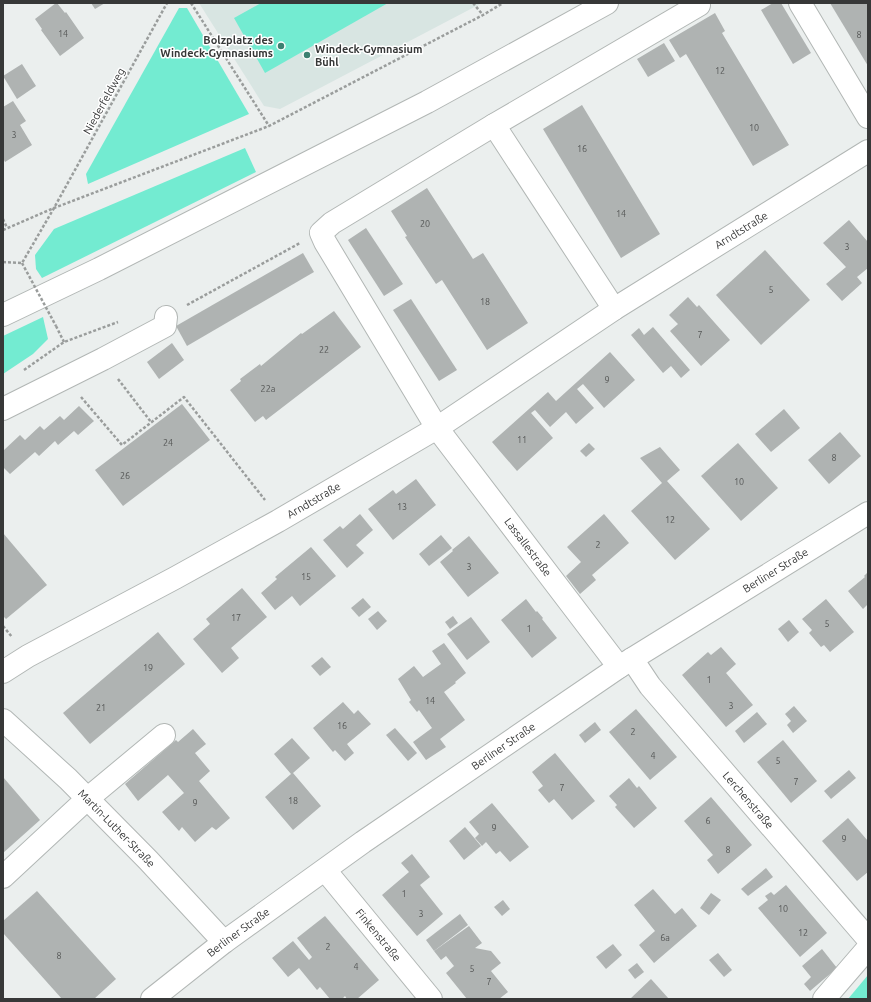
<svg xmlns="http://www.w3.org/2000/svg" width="871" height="1002" font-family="Ubuntu,sans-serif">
<rect width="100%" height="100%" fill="#ebefee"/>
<polygon fill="#d8e5e2" points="199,3 482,3 280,109 264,106"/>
<g fill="#73ebd1">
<polygon points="261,3 388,3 265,73 234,18"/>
<polygon points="179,8 187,8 249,114 88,184 86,174"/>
<polygon points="245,148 256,172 42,278 36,269 35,255 54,229"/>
<polygon points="43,317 48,339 33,354 3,374 3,336"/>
<polygon points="868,975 868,999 848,999"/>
</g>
<g fill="#afb3b2">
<polygon points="56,3 57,3 65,13 66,12 84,38 60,56 41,30 42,29 35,19"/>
<polygon points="91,3 105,3 95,9"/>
<polygon points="773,3 781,3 811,53 793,64 761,10"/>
<polygon points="830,3 868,3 868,66"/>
<polygon points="715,13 725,31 722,33 789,145 753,166 686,54 680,58 669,40"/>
<polygon points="664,43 675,61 648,77 637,59"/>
<polygon points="22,64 36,86 17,99 3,76"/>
<polygon points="13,101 26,121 20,125 32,145 5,162 3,158 3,107"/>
<polygon points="582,105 660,234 621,258 543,129"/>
<polygon points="427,188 473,259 483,253 528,323 487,350 442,280 436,284 405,237 407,236 391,211"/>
<polygon points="849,220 868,242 868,268 857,277 862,283 842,301 826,284 846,267 823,243"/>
<polygon points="366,228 403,284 384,296 348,240"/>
<polygon points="765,250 810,300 761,345 716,295"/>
<polygon points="303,253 314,272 187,346 176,326"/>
<polygon points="688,297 697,307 699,305 730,340 701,366 670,331 678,324 669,315"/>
<polygon points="411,299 457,370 439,381 393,310"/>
<polygon points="334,311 361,347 266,420 263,416 255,422 230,390 241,381 240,379 260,364 261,366 301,333 302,334"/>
<polygon points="653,327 690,370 681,378 671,366 663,373 631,335 639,328 644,335"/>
<polygon points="172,343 184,360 159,379 147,362"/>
<polygon points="610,352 635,380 604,408 583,384 577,389 594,408 576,424 566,412 550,427 535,410 531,413 553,438 517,471 492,442 548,392 556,401"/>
<polygon points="182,404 210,440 123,506 95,470"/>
<polygon points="79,406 94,421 78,435 74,431 58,445 55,441 39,456 35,452 10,474 3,467 3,451 20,435 25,440 40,426 44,430 60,416 64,420"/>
<polygon points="784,409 800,428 771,452 755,434"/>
<polygon points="840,432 861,456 829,484 808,460"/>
<polygon points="589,443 595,449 586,457 580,451"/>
<polygon points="738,443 778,488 741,521 701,476"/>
<polygon points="660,447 680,470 667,481 710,529 675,560 631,511 662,483 640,458"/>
<polygon points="416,479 436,505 393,540 368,509 393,490 396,494"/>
<polygon points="360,514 373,530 356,545 364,553 347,568 323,540 340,526 343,529"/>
<polygon points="604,514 629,543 592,575 596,580 580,594 566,576 581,562 567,547"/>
<polygon points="3,533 47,585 6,619 3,616"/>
<polygon points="441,535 452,548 429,566 419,554"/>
<polygon points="469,536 499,573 468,597 440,562 453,551 452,550"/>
<polygon points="311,547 336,576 300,606 292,596 275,610 261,593 277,579 275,577"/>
<polygon points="868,572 868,604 863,609 848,591 865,577 864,576"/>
<polygon points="242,588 267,617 231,648 239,658 222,673 193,639 210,624 206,619"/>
<polygon points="363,598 371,607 359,617 351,608"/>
<polygon points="526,599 536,612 537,611 543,618 542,619 557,638 532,658 501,620"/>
<polygon points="826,599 854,632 830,652 824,645 821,647 809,633 812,630 802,619"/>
<polygon points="378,611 387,621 377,630 368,619"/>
<polygon points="453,616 458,623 450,629 445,622"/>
<polygon points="471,617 490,642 467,660 447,634"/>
<polygon points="789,620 799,632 788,642 778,629"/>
<polygon points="158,632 185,664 90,744 63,713"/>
<polygon points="444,643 466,673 455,682 456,683 444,692 465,720 440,739 446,747 426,760 413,742 432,728 419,710 417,712 409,702 411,700 398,679 414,666 423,677 441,664 432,651"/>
<polygon points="721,647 736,664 726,673 753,705 726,727 682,675 708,652 711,655"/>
<polygon points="322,657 331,667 320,676 311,666"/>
<polygon points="343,702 354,714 358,710 371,724 347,744 354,753 345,761 335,750 333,752 313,728"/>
<polygon points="794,706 807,721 793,733 787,725 791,721 785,714"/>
<polygon points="636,709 677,757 650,780 609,732"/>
<polygon points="757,712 767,724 744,743 735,731"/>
<polygon points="595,722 601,730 585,743 579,735"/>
<polygon points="395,728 417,753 408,761 386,735"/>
<polygon points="193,729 206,744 195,753 210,771 199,781 230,818 216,830 212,827 195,842 182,827 179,831 162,812 184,793 168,775 138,801 125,784 176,740 178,742"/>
<polygon points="292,738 310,758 293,773 321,806 293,830 265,797 291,774 274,754"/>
<polygon points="783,740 817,781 791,803 757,762"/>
<polygon points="555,753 595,801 572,820 554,799 549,803 538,790 543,786 532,772"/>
<polygon points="849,770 856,778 831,799 824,791"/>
<polygon points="3,777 40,820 3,853"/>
<polygon points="629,778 637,788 639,786 657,808 634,828 615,807 617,805 609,796"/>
<polygon points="711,797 752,845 718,874 707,860 713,855 684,821"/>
<polygon points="492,803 529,847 510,862 500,851 496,854 486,842 482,846 475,838 479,834 469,822"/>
<polygon points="848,818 868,841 868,872 857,881 822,841"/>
<polygon points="465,827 481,846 464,860 449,841"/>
<polygon points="412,854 430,877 420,885 443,914 417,936 382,895 409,872 401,863"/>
<polygon points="766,868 773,877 748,896 741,889"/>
<polygon points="786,885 827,933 800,957 758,908 768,900 765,896 771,892 774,895"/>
<polygon points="653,889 675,914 682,908 697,926 654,963 639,945 655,931 634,905"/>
<polygon points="37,891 116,979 94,999 62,999 3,933 3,921"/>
<polygon points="711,893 721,900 709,915 700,908"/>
<polygon points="503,900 510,909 502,916 494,907"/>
<polygon points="460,914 468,925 434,951 426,940"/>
<polygon points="325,916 379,980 357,999 347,999 345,996 342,999 330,999 320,987 317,990 299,968 288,977 272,958 293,941 309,960 312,957 297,938"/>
<polygon points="469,926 482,943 475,948 491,951 501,963 491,971 508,992 499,999 467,999 446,973 454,966 446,956 441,960 434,951"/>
<polygon points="613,944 622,955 606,969 596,957"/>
<polygon points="822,949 837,968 810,991 804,984 811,977 802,966"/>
<polygon points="718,953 732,970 724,977 709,960"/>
<polygon points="637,963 644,972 635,979 628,970"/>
<polygon points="651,979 669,999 630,999"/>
</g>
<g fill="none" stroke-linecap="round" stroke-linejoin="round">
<defs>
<g id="minor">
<polyline points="800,3 868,117"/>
<polyline points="494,125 614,309"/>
<polyline points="3,315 99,269 427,102 607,3"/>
<polyline points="3,409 103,359 165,326 166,317"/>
<path id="s1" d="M 632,659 L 650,686 L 868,939"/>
<polyline points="619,667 437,428 325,242 321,233 332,223 494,125 699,5"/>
<path id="s2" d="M 3,672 L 28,656 L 175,578 L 278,521 L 437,428 L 614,309 L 868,151"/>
<path id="s3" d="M 3,720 L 68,779 L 148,860 L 224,942"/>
<path id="s4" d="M 325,870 L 431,999"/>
<polyline points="3,877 87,799 164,735"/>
<path id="s5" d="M 152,999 L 224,942 L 363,842 L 619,667 L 868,513"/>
<polyline points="824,999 868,948"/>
</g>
</defs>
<use href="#minor" stroke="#b2b7b5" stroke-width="24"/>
<g stroke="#9a9d9c" stroke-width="2.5" stroke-dasharray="3 2" stroke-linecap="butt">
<polyline points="191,3 269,126"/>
<polyline points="473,3 483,15"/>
<polyline points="3,219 7,228"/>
<polyline points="3,230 54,208 269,126 483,15 503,3"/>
<polyline points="3,262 22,263 54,208 167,3"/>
<polyline points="187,305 300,243"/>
<polyline points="56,326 64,342"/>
<polyline points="24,370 64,342 118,322"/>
<polyline points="118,379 151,422"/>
<polyline points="81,397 122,445 184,397 265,500"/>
<polyline points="3,626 12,637"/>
</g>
<use href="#minor" stroke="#fff" stroke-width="22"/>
<polyline stroke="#9a9d9c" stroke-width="2.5" stroke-dasharray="3 2" stroke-linecap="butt" points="22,263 56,326"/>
</g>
<g fill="#3d8071" stroke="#fff" stroke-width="1.5">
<circle cx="281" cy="46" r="4"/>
<circle cx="307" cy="55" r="4"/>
</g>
<g text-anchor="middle" stroke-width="3" stroke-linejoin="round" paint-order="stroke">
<g font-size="9" fill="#555756">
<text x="63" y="37">14</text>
<text x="859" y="38">8</text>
<text x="720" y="74">12</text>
<text x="754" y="131">10</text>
<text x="14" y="138">3</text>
<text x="582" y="152">16</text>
<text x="621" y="217">14</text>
<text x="425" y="227">20</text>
<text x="847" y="250">3</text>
<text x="771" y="293">5</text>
<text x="485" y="305">18</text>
<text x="700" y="338">7</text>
<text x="324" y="353">22</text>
<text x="607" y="383">9</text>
<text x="268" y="392">22a</text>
<text x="522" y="443">11</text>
<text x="168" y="446">24</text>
<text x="834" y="461">8</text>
<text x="125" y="479">26</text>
<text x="739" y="485">10</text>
<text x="402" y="510">13</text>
<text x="670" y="523">12</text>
<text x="598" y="548">2</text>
<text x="469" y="570">3</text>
<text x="306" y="580">15</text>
<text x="236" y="621">17</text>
<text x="827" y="627">5</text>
<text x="529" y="632">1</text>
<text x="148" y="671">19</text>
<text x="709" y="683">1</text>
<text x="430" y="704">14</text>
<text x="731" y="709">3</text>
<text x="101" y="711">21</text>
<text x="342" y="729">16</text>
<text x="633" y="735">2</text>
<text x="653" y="759">4</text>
<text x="778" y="764">5</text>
<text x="796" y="785">7</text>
<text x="562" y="791">7</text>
<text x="293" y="804">18</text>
<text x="195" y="806">9</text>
<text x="708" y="824">6</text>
<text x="494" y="831">9</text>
<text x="844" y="842">9</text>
<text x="728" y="853">8</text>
<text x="404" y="897">1</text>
<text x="783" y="912">10</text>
<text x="421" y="917">3</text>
<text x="803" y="936">12</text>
<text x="665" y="941">6a</text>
<text x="328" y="950">2</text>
<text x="59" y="959">8</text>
<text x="356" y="970">4</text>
<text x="472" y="972">5</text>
<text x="489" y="985">7</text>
</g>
<g font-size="11" font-weight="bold" fill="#373838" stroke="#fff" text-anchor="end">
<text x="273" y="44">Bolzplatz des<tspan x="273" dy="13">Windeck-Gymnasiums</tspan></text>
<text x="315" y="53" text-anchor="start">Windeck-Gymnasium<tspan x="315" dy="13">Bühl</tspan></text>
</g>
<g font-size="11" fill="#373838" stroke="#fff">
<text transform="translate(104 101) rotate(-61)" y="4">Niederfeldweg</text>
<text dy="4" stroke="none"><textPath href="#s2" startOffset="861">Arndtstraße</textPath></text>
<text dy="4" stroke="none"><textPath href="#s2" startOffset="355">Arndtstraße</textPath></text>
<text transform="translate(528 547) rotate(53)" y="4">Lassallestraße</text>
<text dy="4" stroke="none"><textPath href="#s5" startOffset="757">Berliner Straße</textPath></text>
<text dy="4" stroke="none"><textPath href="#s5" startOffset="433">Berliner Straße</textPath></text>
<text dy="4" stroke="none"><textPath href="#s1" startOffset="183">Lerchenstraße</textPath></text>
<text dy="4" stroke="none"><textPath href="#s3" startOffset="157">Martin-Luther-Straße</textPath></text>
<text dy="4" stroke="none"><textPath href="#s5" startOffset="109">Berliner Straße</textPath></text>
<text dy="4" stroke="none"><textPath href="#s4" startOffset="84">Finkenstraße</textPath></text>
</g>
</g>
<rect width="871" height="1002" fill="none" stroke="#373838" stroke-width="8"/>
</svg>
